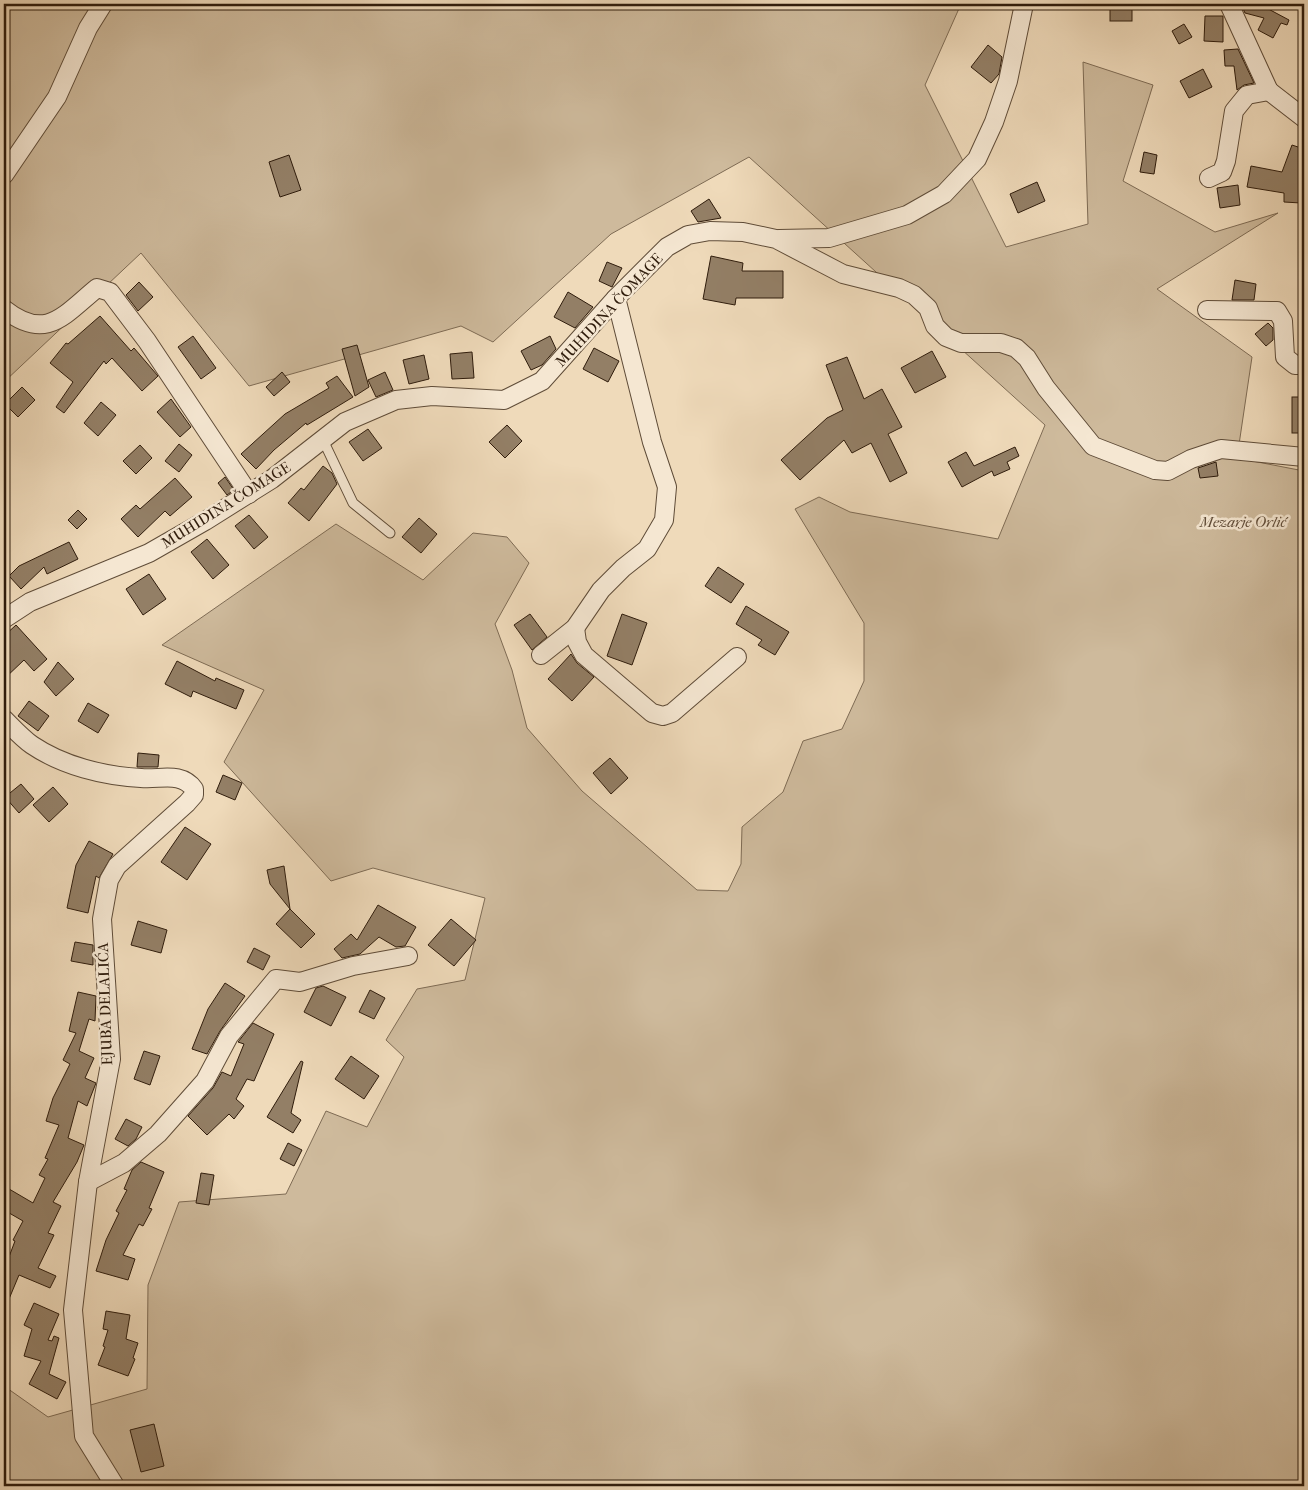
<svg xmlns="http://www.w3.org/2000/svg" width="1308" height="1490" font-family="'IM FELL French Canon',serif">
<rect width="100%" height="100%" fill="#efdaba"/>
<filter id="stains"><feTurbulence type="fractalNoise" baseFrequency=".004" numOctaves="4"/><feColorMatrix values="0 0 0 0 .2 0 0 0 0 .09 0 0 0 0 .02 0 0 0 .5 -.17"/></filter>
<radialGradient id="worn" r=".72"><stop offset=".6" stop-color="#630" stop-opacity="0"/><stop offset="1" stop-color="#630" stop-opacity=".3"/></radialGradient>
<polygon fill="#ceba9c" stroke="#7e6b54" points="4,4 961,4 925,85 1006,247 1088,224 1083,62 1153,85 1123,181 1215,232 1278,213 1157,289 1252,357 1237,458 1304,471 1304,1486 4,1486 4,1386 48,1417 147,1389 148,1285 179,1202 286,1194 326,1111 367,1127 404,1057 386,1040 417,989 465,980 485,898 373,868 331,881 224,762 264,690 162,645 336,524 423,580 473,533 507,537 529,563 495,624 512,670 527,728 582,791 697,890 728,891 741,864 742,827 783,792 803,741 842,729 864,681 864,623 795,509 819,497 850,512 998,539 1045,425 749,157 611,234 493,342 461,326 249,386 141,253 4,382"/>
<g fill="#937f66" stroke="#2f1c0c">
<rect x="1110" y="4" width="22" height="17"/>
<polygon points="1241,4 1259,4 1289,20 1287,25 1281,23 1273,38 1258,30 1264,18 1245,13"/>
<polygon points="1205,16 1223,16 1223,42 1204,41"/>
<polygon points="1184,24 1192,37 1179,44 1172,31"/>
<polygon points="988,45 1002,57 999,74 991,83 971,67"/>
<polygon points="1238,49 1254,83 1244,85 1237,90 1234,66 1225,66 1224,50"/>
<polygon points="1203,69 1212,87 1189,98 1180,81"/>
<polygon points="1292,145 1304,149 1301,203 1284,202 1284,193 1247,187 1251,166 1282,172"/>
<polygon points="1144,152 1157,155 1154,174 1140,172"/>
<polygon points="289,155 301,190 280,197 269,162"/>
<polygon points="1037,182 1045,201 1018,213 1010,194"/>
<polygon points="1238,185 1240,205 1220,208 1217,188"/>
<polygon points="709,199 721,218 698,222 691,211"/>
<polygon points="711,256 743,263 742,271 783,271 783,298 736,298 735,305 703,299"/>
<polygon points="607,262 622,268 612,287 599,281"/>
<polygon points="1235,280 1256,284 1254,300 1232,300"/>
<polygon points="139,282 153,297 138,311 126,295"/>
<polygon points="568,292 593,307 575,328 554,317"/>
<polygon points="100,316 131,351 134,348 158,376 142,391 112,358 106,364 104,361 64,413 56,407 73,382 50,363 66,343 68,344"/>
<polygon points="1268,323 1273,328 1273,340 1266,346 1255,334"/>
<polygon points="193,336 216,368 201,379 178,347"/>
<polygon points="550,336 556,349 542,365 531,370 521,351"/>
<polygon points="357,345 369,387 355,396 342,349"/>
<polygon points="594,348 619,361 608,382 583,369"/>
<polygon points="932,351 946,377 915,393 901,368"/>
<polygon points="472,352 474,378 452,379 450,354"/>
<polygon points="424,355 429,379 409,384 403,360"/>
<polygon points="847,357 864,399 882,389 902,427 888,434 907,473 890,482 871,443 852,453 844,440 800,480 781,460 827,418 843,410 826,365"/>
<polygon points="282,372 290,382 274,396 266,387"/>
<polygon points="385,372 393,390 376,397 368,380"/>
<polygon points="337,376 353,397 307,425 306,423 274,450 256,469 241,454 285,414 329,388 326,383"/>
<polygon points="22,387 35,400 18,417 5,404"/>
<rect x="1292" y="397" width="12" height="36"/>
<polygon points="171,399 191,427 180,437 157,412"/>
<polygon points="101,402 116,415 98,436 84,423"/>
<polygon points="507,425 522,441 505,458 489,442"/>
<polygon points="368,429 382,448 363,461 349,442"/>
<polygon points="179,444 192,455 179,472 165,461"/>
<polygon points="140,445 152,458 136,474 123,461"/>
<polygon points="1015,447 1019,456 1007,462 1010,469 994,476 992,471 962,487 948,462 966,452 974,466"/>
<polygon points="1216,462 1218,476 1200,478 1198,468"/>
<polygon points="323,466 332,473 337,484 309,521 288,503 301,488 304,490"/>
<polygon points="225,477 234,490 227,495 218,483"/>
<polygon points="175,478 192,497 170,516 165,511 138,537 121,519 136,505 140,509"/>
<polygon points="78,510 87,519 77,529 68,520"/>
<polygon points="249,515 268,537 254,549 235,526"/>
<polygon points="419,518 437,534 421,553 402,537"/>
<polygon points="207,539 229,565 213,579 191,552"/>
<polygon points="69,542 78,559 47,574 44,567 21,589 9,576 19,566"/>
<polygon points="718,567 744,584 731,603 705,586"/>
<polygon points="149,574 166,599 143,615 126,589"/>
<polygon points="746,606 789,632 775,655 758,645 762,640 736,624"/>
<polygon points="530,614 547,637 532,650 514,625"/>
<polygon points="622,614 647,623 632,665 607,656"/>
<polygon points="16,625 47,659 34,671 24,660 4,679 4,636"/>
<polygon points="571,654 577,663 594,677 572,701 548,679"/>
<polygon points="177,661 215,681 216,678 244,690 236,709 193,691 191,697 165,684"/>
<polygon points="58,662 74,679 56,696 44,682"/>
<polygon points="29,701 49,716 38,731 18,716"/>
<polygon points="88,703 109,715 98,733 78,721"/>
<polygon points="138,753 159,755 158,767 137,767"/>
<polygon points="610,758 628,778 611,794 593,773"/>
<polygon points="223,775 242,783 235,800 216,792"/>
<polygon points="21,784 34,799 19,813 5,797"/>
<polygon points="53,787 68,804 49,822 33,805"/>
<polygon points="185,827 211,844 187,880 161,862"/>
<polygon points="89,841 113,854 99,878 96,876 88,913 67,908 76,865"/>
<polygon points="284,866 290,909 270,884 267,870"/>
<polygon points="378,905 416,927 405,946 396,947 379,937 360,954 342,958 334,949 351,934 357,940"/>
<polygon points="290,909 315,934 301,948 276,924"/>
<polygon points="451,919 476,940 454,966 428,945"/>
<polygon points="138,921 167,930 161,953 131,945"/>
<polygon points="75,942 93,945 93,965 71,961"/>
<polygon points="254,948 270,956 263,970 247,962"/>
<polygon points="225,983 245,996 220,1031 207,1054 192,1049 208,1009"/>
<polygon points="323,986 346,997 331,1026 304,1012 316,988"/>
<polygon points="370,990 385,998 374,1019 359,1012"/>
<polygon points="78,992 96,996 95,1021 89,1019 79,1051 94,1058 85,1078 96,1083 87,1106 78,1101 68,1138 84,1145 77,1162 53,1202 61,1206 48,1233 54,1235 38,1268 56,1276 50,1288 19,1275 4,1311 4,1270 15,1241 13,1240 23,1221 4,1210 4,1186 33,1203 45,1178 39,1175 48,1159 45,1158 59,1125 46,1121 53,1098 70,1064 63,1060 76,1033 69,1031"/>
<polygon points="253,1023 274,1034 254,1081 247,1079 236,1099 244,1106 234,1119 229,1114 207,1135 188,1116 213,1088 222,1072 231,1076 244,1044 238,1042"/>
<polygon points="144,1051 160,1056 150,1085 134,1079"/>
<polygon points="351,1056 379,1076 364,1099 335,1079"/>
<polygon points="301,1061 303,1062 291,1113 301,1120 293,1133 267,1117"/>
<polygon points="126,1119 142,1127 136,1139 128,1146 115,1139"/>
<polygon points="288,1143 302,1150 294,1166 280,1159"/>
<polygon points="141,1162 164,1172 149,1208 152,1209 143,1226 139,1224 123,1255 135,1259 128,1280 96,1271 106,1240 119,1213 116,1211 127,1190 124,1189 132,1170"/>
<polygon points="201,1173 214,1175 209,1205 196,1203"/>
<polygon points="34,1303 59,1314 48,1340 52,1341 54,1336 59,1338 49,1374 66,1382 57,1399 29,1384 41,1361 24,1356 32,1329 24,1325"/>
<polygon points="106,1311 130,1315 126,1339 138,1343 133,1358 135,1359 128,1376 98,1365 105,1347 103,1346 108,1330 103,1329"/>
<polygon points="154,1424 164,1466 141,1472 130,1430"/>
</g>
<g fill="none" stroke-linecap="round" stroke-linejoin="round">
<defs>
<polyline id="service" points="323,440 353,503 390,533"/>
<g id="minor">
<polyline points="1269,91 1304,118"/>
<polyline points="4,175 57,97 88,28 103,4"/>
<polyline points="1209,178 1222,172 1226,161 1234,111 1247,95 1269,91 1229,4"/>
<polyline points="779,239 829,238 907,215 944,194 977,159 994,122 1008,81 1024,4"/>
<path d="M 4,309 C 46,342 63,316 97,288 L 110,292 L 147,341 L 249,494"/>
<polyline points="1207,310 1277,311 1283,321 1285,357 1295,365 1304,365"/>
<polyline points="4,619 30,602 149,553 205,521 272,479 345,422 396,400 432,396 504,400 542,381 616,298 667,247 688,235 710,231 743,232 776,239 843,274 899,288 914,295 928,308 935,326 946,337 961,343 1001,343 1016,348 1027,358 1046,388 1093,446 1155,470 1168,471 1191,459 1221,449 1304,457"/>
<polyline points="575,628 577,642 584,655 652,713 663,716 672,713 737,657"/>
<polyline points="541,655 575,628 601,590 623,568 647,549 664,520 667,487 652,442 616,298"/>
<path d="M 4,719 C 13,728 22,738 32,745 C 63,766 104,776 141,778 C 160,780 181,771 194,789 L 194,795 L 187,803 L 117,866 L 109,880 L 102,919 L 111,1059 L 88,1182 L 73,1310 L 84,1436 L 115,1486"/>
<polyline points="88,1182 124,1163 158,1134 205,1081 229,1036 276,979 300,982 353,966 408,956"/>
</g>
</defs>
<use href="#service" stroke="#5f4c38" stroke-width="11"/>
<use href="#minor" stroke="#5f4c38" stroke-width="20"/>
<use href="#service" stroke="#f5e7d2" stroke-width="9"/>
<use href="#minor" stroke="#f5e7d2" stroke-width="18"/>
</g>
<g text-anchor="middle" stroke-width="5" stroke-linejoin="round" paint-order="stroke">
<g font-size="15" fill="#2f1c0c" stroke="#f5e7d2">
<text transform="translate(609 310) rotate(-47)" y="5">MUHIDINA ČOMAGE</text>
<text transform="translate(226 505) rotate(-32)" y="5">MUHIDINA ČOMAGE</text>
<text transform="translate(105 1004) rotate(-92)" y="5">EJUBA DELALIĆA</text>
</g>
<g font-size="15" font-style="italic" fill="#5f4b37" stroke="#f5e7d2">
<text x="1243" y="527">Mezarje Orlić</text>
</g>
</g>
<rect width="1308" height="1490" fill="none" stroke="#efdaba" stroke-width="20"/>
<rect x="5" y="5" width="1298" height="1480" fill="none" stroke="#2f1c0c" stroke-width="2.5"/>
<rect x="10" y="10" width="1288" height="1470" fill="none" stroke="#2f1c0c"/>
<rect width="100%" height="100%" filter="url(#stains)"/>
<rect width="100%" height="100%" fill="url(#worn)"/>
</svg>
